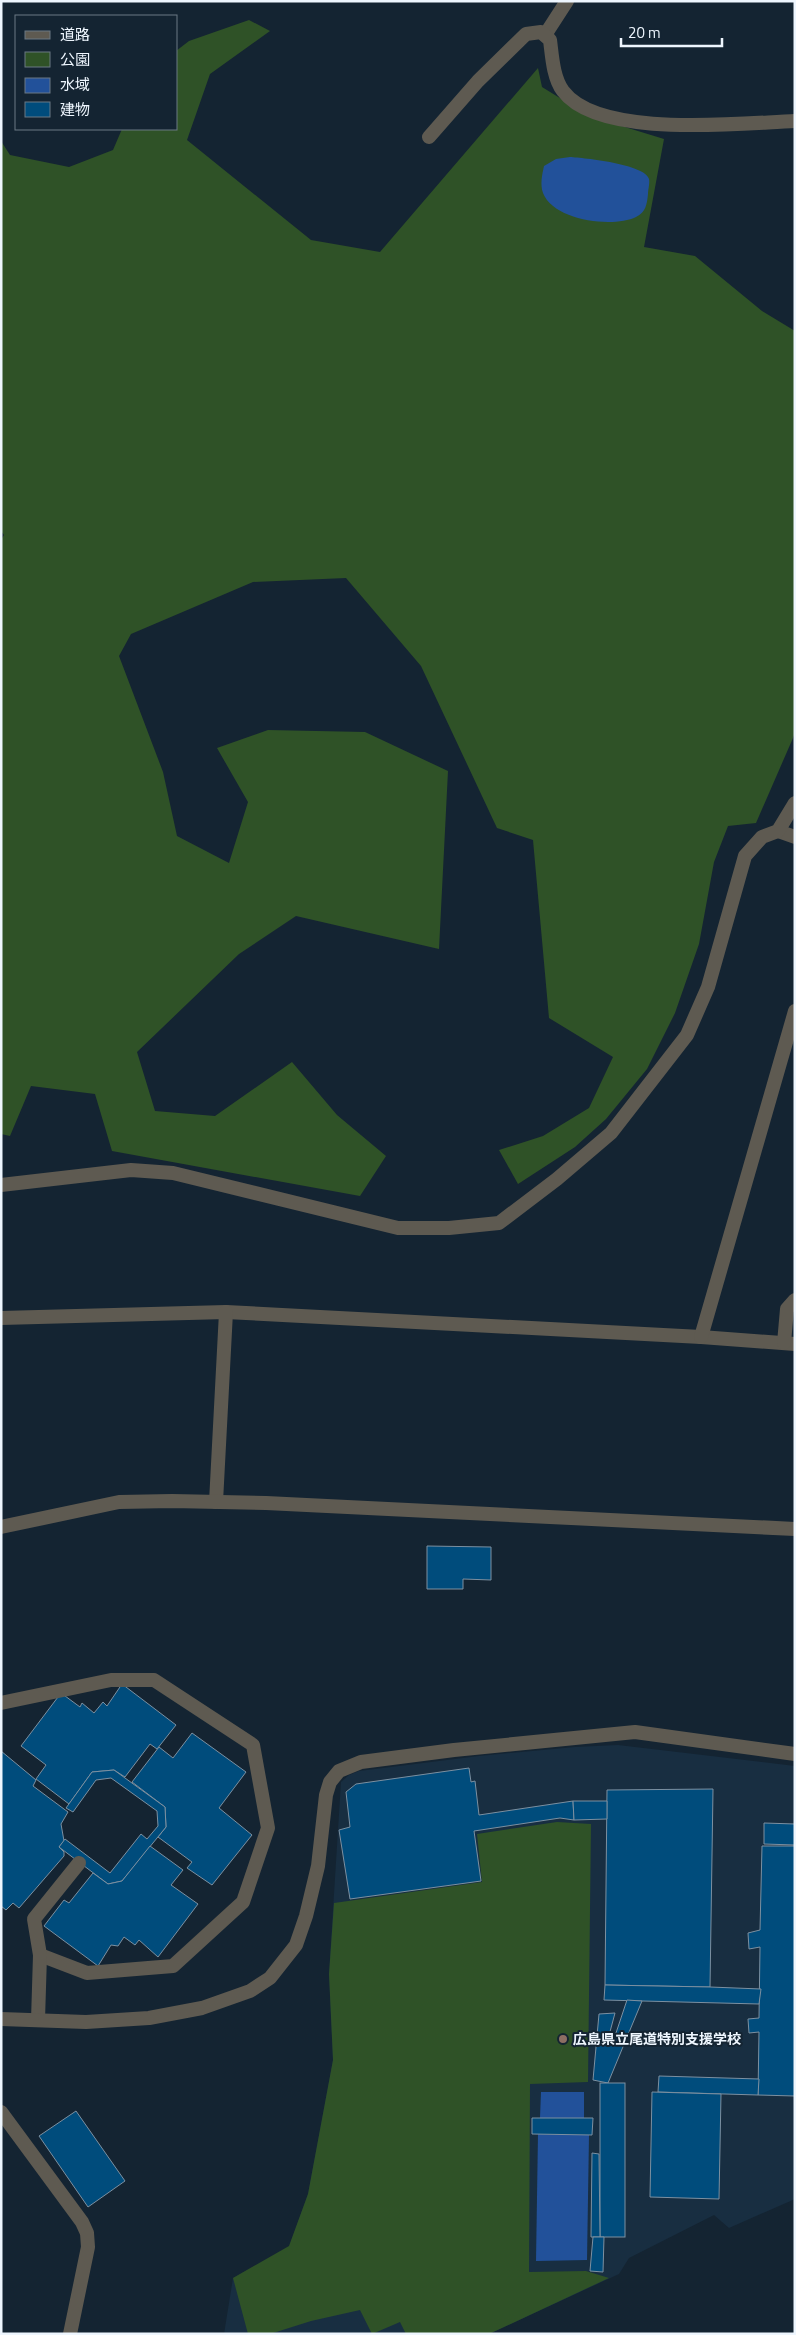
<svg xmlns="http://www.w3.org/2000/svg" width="796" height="2335" font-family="'Titillium Web','Noto Sans JP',sans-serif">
<rect width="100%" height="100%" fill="#142432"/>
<polygon fill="#182e41" points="618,1745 795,1766 795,2199 729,2228 714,2215 629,2258 619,2274 489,2334 224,2334 233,2278 289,2247 308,2194 333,2060 329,1974 341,1782 349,1775 359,1771 479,1756 575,1747"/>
<g fill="#2f5227">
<polygon points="249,20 270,31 210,74 187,140 311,240 380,252 538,68 542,87 589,116 664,139 644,247 695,256 762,311 795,331 795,732 793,738 756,823 728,826 714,862 699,944 675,1013 647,1069 606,1119 575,1147 518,1184 499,1150 543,1136 589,1108 613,1057 549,1018 533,840 497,828 421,666 346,578 253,582 131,634 119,656 163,772 177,836 229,863 248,802 217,748 268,730 365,732 448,771 439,949 296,916 239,954 137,1052 155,1111 215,1116 292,1062 337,1115 386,1156 360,1196 112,1151 95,1094 31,1086 10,1136 1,1134 1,540 4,535 1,531 1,141 10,155 69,167 113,150 122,129 176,129 176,51 189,41"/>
<polygon points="557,1822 591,1824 588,2082 530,2084 529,2272 586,2271 609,2278 489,2334 406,2334 400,2322 372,2334 360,2310 311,2321 270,2334 248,2334 233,2278 289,2246 308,2194 333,2060 329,1974 334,1903 482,1882 477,1834"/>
</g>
<g fill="#22519a">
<path d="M 570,157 C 584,158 645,164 649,179 C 650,183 648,190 648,194 C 647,204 646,212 636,217 C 613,228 554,221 543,193 C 540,184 542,175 544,166 L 556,159 Z"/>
<polygon points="541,2092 584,2092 584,2118 540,2118"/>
<polygon points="538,2134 589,2135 587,2260 536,2261"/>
</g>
<g fill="#004c7c" stroke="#7c90a1">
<polygon points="427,1546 491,1547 491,1580 463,1579 463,1589 427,1589"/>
<polygon points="122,1684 176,1725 157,1749 150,1744 125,1777 114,1770 92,1772 69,1804 36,1779 46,1765 21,1746 61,1693 80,1707 82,1703 94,1713 103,1702 107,1706"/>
<polygon points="192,1733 246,1772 219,1808 252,1835 212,1885 187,1868 192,1862 158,1837 166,1827 165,1807 132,1782 159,1747 173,1758"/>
<polygon points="1,1751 36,1780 33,1786 68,1812 61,1824 64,1841 59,1847 64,1852 64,1856 19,1908 13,1903 6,1910 1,1906"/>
<polygon points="469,1768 471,1782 475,1781 479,1815 573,1801 574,1820 560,1818 474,1831 481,1881 350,1899 339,1830 350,1827 346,1792 356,1784"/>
<polygon points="114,1770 165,1807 166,1827 122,1881 108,1884 59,1847 65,1839 110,1873 141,1834 147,1839 158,1826 157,1811 111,1778 96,1780 73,1812 66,1808 92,1772"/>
<polygon points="713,1789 710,1987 605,1985 607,1790"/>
<polygon points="573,1801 607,1801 607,1819 574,1820"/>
<polygon points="764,1823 795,1824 795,1845 764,1844"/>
<polygon points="150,1846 183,1870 171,1885 198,1904 158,1957 139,1940 135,1945 124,1937 118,1946 111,1945 98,1966 44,1926 64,1900 69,1903 93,1873 108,1884 122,1881"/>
<polygon points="762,1846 795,1846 795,2096 758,2095 759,2032 749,2033 748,2019 759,2018 760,1947 749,1949 748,1933 760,1930"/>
<polygon points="605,1985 710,1987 761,1989 759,2004 604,2000"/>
<polygon points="627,2000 642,2001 608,2083 593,2080 599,2014 615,2013 607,2043 614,2039"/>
<polygon points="659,2076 759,2079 758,2095 658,2092"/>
<rect x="600" y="2083" width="25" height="154"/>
<polygon points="652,2092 721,2094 719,2199 650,2197"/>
<polygon points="76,2111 125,2181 88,2207 39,2136"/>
<polygon points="532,2118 593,2118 592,2135 532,2134"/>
<polygon points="592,2153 599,2154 600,2237 591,2237"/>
<polygon points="593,2237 604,2237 603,2272 590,2271"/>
</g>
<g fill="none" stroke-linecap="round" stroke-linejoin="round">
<g stroke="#5e5a51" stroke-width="14">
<polyline points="1,1703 111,1680 154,1680 253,1745 268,1828 243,1902 173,1966 87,1973 40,1955"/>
<polyline points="38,2020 40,1955 34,1919 79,1863"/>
</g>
<g stroke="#5e5a51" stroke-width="14">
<polyline points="545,35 567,1"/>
<path d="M 429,137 L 478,81 L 526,34 L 541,32 L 550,40 C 552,55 553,78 563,91 C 599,139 739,123 795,121"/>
<polyline points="778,831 795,837"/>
<polyline points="1,1185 131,1170 173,1173 398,1228 449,1228 499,1223 557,1179 611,1133 687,1035 708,987 745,856 762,837 778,831 795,803"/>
<polyline points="1,1318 226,1312 701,1337 795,1344"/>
<polyline points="701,1337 795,1011"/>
<polyline points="784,1343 787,1309 795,1300"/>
<polyline points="216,1502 226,1312"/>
<polyline points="1,2019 86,2022 149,2018 202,2008 250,1991 270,1978 296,1945 306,1916 318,1866 326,1795 330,1782 339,1771 361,1762 454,1750 635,1732 795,1754"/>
<polyline points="1,2112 82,2222 87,2233 88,2247 70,2334"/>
</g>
<polyline stroke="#5e5a51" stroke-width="14" points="1,1527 119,1502 172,1501 266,1503 795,1529"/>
</g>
<circle fill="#8d6e63" stroke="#142432" stroke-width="2" cx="563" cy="2039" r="5"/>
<g text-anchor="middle" stroke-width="4" stroke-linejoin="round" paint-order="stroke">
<g font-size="14" font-weight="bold" fill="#eef6fe" stroke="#142432" text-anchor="start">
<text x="573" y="2044">広島県立尾道特別支援学校</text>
</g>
</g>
<rect width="796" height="2335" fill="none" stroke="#eef6fe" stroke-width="5"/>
<rect x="15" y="15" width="162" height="115" fill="#142432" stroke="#6b7884"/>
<rect x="25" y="31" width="25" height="8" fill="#5e5a51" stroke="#6b7884"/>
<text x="60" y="40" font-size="15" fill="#eef6fe">道路</text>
<rect x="25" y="52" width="25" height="15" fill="#2f5227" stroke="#6b7884"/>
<text x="60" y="65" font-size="15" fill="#eef6fe">公園</text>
<rect x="25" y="78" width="25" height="15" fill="#22519a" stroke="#6b7884"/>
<text x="60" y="90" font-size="15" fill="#eef6fe">水域</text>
<rect x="25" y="102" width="25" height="15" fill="#004c7c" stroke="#6b7884"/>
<text x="60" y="115" font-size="15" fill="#eef6fe">建物</text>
<path d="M621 38v8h101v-8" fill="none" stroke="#eef6fe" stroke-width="2.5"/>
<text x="628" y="38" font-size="15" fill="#eef6fe" stroke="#142432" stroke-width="4" paint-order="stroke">20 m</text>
</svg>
